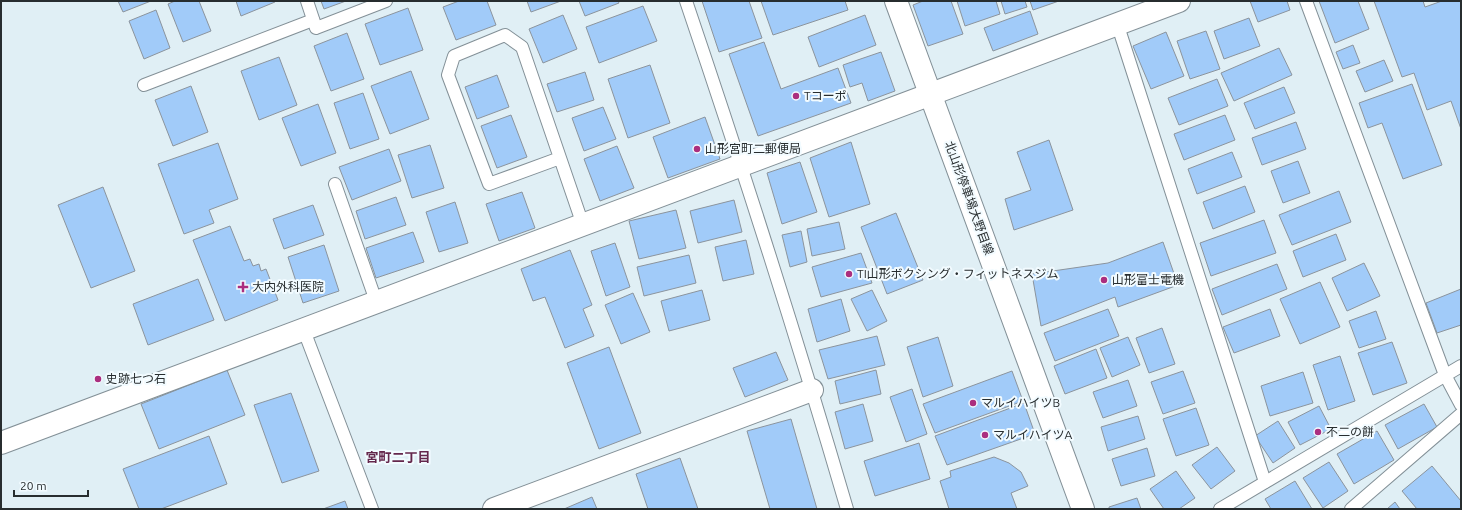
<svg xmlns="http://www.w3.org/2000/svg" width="1462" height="510" font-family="Ubuntu,'Noto Sans JP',sans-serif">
<rect width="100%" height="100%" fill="#e0eff5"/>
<g fill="#a1cbf9" stroke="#8b949d">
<polygon points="118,1 151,1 123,12"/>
<polygon points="175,1 199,1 211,31 183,42 168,4"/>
<polygon points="236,1 275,1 275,2 241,16"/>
<polygon points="321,1 346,1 324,9"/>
<polygon points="459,1 487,1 496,25 456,40 443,7"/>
<polygon points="527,1 561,1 531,12"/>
<polygon points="579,1 618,1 619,3 585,16"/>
<polygon points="702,1 749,1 762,38 719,52"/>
<polygon points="761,1 845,1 848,10 773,35"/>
<polygon points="923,1 951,1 963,34 928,46 913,5"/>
<polygon points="957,1 996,1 1000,14 965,26"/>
<polygon points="1001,1 1025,1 1027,7 1005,14"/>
<polygon points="1030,1 1059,1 1033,10"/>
<polygon points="1250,1 1287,1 1290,10 1258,22"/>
<polygon points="1319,1 1358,1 1369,29 1335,43"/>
<polygon points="1374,1 1423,1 1425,7 1442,1 1461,1 1461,129 1451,101 1427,110 1414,73 1402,77"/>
<polygon points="643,6 657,41 599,63 586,27"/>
<polygon points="408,8 423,50 380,65 365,24"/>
<polygon points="156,10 170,48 144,59 129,21"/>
<polygon points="1030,11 1038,34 993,51 984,28"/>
<polygon points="563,15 577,49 543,63 529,29"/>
<polygon points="865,15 876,45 819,67 808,37"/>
<polygon points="1249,18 1260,46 1224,59 1214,31"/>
<polygon points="1206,31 1220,69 1190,79 1177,41"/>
<polygon points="1166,32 1184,76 1151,89 1133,46"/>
<polygon points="347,33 364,79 331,91 314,46"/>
<polygon points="764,42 781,89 838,68 851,103 758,136 729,54"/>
<polygon points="1353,45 1360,63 1343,69 1336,52"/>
<polygon points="1279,48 1292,75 1234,101 1221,73"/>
<polygon points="881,52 895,91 868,101 862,83 850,87 843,65"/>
<polygon points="279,57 297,105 259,120 241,71"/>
<polygon points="1384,60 1393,81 1365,92 1356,71"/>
<polygon points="650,65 670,123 628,138 608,79"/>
<polygon points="411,71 429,119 390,134 371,86"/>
<polygon points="585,72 594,100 557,112 547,84"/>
<polygon points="497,75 509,107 477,119 465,87"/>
<polygon points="1217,79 1228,106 1179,125 1168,98"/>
<polygon points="1412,84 1442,165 1403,179 1382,123 1368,128 1359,103"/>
<polygon points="191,86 208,132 173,146 155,100"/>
<polygon points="1284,87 1295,113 1255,129 1244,103"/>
<polygon points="363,93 379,139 350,149 334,103"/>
<polygon points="318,104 336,153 301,166 282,118"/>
<polygon points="603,107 616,139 584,151 572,118"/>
<polygon points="511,115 527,157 497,168 481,126"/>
<polygon points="1225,115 1235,140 1184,160 1174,134"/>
<polygon points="705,117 720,159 668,178 653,137"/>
<polygon points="1296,122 1306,149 1262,165 1252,138"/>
<polygon points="1049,140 1073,210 1014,230 1005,199 1031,190 1017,152"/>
<polygon points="851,142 870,204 829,217 810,158"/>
<polygon points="218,143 238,199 209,210 214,223 184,234 158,164"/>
<polygon points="430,145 444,188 412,198 398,155"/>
<polygon points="617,146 634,188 600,201 584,159"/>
<polygon points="389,149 401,181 352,200 339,167"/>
<polygon points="1232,152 1242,177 1197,194 1188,169"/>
<polygon points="1298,161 1310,193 1283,203 1271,171"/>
<polygon points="800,162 817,212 782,224 767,173"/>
<polygon points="1245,186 1255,212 1213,229 1203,202"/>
<polygon points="103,187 135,271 91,288 58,205"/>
<polygon points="1339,191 1351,222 1292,245 1279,215"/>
<polygon points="522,192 535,228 499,241 486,204"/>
<polygon points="396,197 406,225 365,239 356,211"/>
<polygon points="734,200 742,232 698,243 690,211"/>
<polygon points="455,202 468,243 439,252 426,212"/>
<polygon points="313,205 324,235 284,249 273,219"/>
<polygon points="676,210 686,248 639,259 629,221"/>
<polygon points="896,213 923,280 887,294 861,227"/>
<polygon points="1264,220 1276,253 1211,276 1200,243"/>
<polygon points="839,222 845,249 812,256 807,229"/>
<polygon points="230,226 244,261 250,259 253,266 259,264 261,271 266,269 278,300 225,321 193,240"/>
<polygon points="801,231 807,262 790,267 782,235"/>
<polygon points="413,232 424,262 376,278 366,248"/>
<polygon points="1336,234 1346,260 1303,277 1293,251"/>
<polygon points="746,240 754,274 723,281 715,247"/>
<polygon points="1163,242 1178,285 1118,307 1115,297 1041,326 1032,274 1108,263"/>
<polygon points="615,243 630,287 606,296 591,251"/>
<polygon points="324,245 339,291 303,303 288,257"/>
<polygon points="570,250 592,305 583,309 594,336 565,348 545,297 533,301 521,269"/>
<polygon points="861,253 872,283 821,297 812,267"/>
<polygon points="689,255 696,283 644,296 637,267"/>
<polygon points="1364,263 1380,296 1347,311 1332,278"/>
<polygon points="1277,264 1287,289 1222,315 1212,289"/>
<polygon points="198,279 214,320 148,345 133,304"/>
<polygon points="1320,282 1340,327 1300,344 1280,299"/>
<polygon points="1461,289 1461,325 1437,333 1426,303"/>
<polygon points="702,290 710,320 669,331 661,301"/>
<polygon points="872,290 887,321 867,331 851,299"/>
<polygon points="633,293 650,332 621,344 605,305"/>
<polygon points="841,299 850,331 817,342 808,309"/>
<polygon points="1108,309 1119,336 1055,361 1044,333"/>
<polygon points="1270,309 1280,336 1234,353 1223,327"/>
<polygon points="1376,311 1386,339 1359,348 1349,321"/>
<polygon points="1162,328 1175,364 1149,373 1136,338"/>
<polygon points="877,336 885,365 828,379 819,350"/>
<polygon points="938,337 953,386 923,397 907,347"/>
<polygon points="1128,337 1140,365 1112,377 1100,348"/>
<polygon points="1392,342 1407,383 1373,395 1358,353"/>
<polygon points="609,347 641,433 599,449 567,363"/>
<polygon points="1096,349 1107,378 1065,394 1054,366"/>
<polygon points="776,352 788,380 745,397 733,368"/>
<polygon points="1340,356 1355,401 1328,410 1313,365"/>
<polygon points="227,370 245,415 159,449 141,404"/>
<polygon points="876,370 881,394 840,404 835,381"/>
<polygon points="1012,371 1023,401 935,433 923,404"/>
<polygon points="1183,371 1195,403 1163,414 1151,382"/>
<polygon points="1303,372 1313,403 1270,416 1261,386"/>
<polygon points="1128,380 1137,406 1103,418 1093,392"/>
<polygon points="912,389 927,434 906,442 890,397"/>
<polygon points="291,393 319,471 282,483 254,405"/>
<polygon points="1024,403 1035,434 947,465 935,436"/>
<polygon points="863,404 873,441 845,449 835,412"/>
<polygon points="1424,404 1437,427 1398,449 1385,425"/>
<polygon points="1319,406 1331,429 1300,445 1288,422"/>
<polygon points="1196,408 1209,445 1176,456 1163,419"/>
<polygon points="1138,416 1145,439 1108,451 1101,427"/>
<polygon points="791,419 817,509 770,509 747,431"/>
<polygon points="1278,421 1295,448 1273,463 1255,436"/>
<polygon points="1377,431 1394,460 1354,484 1337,454"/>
<polygon points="209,436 227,484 161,509 139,509 123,469"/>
<polygon points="919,443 930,479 875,496 864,461"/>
<polygon points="1217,447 1235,471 1211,489 1192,465"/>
<polygon points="1147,448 1155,476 1121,486 1112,459"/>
<polygon points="994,457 1009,463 1021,472 1028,486 1011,493 1017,509 949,509 940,481 951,477 950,471"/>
<polygon points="680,458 698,509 648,509 636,474"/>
<polygon points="1329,462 1348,491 1323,508 1303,478"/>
<polygon points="1432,466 1461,501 1461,509 1417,509 1402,491"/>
<polygon points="1176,471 1195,498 1179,509 1164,509 1150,489"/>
<polygon points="1295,481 1312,509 1271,509 1265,499"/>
<polygon points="592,497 597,509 564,509"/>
<polygon points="1137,498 1141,509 1109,509 1109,507"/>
<polygon points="345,501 348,509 323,509"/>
<polygon points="1395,502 1400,509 1387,509"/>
</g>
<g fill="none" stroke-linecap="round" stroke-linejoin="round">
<defs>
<g id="lane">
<polyline points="307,1 316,28 386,1"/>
<path d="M 686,1 C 743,169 797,338 847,509"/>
<polyline points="1306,1 1445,375 1461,405"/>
<polyline points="1117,23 1265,482"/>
<polyline points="144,85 313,20"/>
<polyline points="560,158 489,184 448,75 454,56 505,35 522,47 583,225"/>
<polyline points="335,184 376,301"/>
<polyline points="303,328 372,509"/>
<polyline points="1220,509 1461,366"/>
<polyline points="1351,509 1461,414"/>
</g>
<g id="street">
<polyline points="1,443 1179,1"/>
<polyline points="494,509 812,390"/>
</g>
<polyline id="secondary" points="896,1 1083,509"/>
</defs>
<use href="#lane" stroke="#839097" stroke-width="14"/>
<use href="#street" stroke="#839097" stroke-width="24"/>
<use href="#secondary" stroke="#839097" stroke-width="24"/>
<use href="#lane" stroke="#fff" stroke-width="12"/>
<use href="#street" stroke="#fff" stroke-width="22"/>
<use href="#secondary" stroke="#fff" stroke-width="22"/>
</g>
<g fill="#ab2e7f" stroke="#f2fbff" stroke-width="1.5">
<circle cx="796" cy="96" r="4"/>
<circle cx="697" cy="149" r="4"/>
<circle cx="849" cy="274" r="4"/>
<circle cx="1104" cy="280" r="4"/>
<path d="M241 281h4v4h4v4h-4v4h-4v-4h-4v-4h4z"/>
<circle cx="98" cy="379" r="4"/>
<circle cx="973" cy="403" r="4"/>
<circle cx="1318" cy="432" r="4"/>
<circle cx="985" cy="435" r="4"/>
</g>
<g text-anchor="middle" stroke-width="4" stroke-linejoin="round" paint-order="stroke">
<g font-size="12" fill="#272d2f" stroke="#f2fbff" text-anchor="start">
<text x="804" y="100">Tコーポ</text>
<text x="705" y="153">山形宮町二郵便局</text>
<text x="857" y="278">TI山形ボクシング・フィットネスジム</text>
<text x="1112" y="284">山形富士電機</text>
<text x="252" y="291">大内外科医院</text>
<text x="106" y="383">史跡七つ石</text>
<text x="981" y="407">マルイハイツB</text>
<text x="1326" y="436">不二の餅</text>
<text x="993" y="439">マルイハイツA</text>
</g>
<g font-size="12" fill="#272d2f" stroke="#f2fbff">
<text transform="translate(969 198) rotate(70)" y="4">北山形停車場大野目線</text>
</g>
<g font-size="13" font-weight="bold" fill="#64274c" stroke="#f2fbff">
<text x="398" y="462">宮町二丁目</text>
</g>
</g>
<rect width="1462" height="510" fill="none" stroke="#272d2f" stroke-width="4"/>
<path d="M14 490v6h74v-6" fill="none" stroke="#272d2f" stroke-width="2"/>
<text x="20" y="490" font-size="12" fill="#272d2f" stroke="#f2fbff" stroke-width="3" paint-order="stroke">20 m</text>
</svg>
